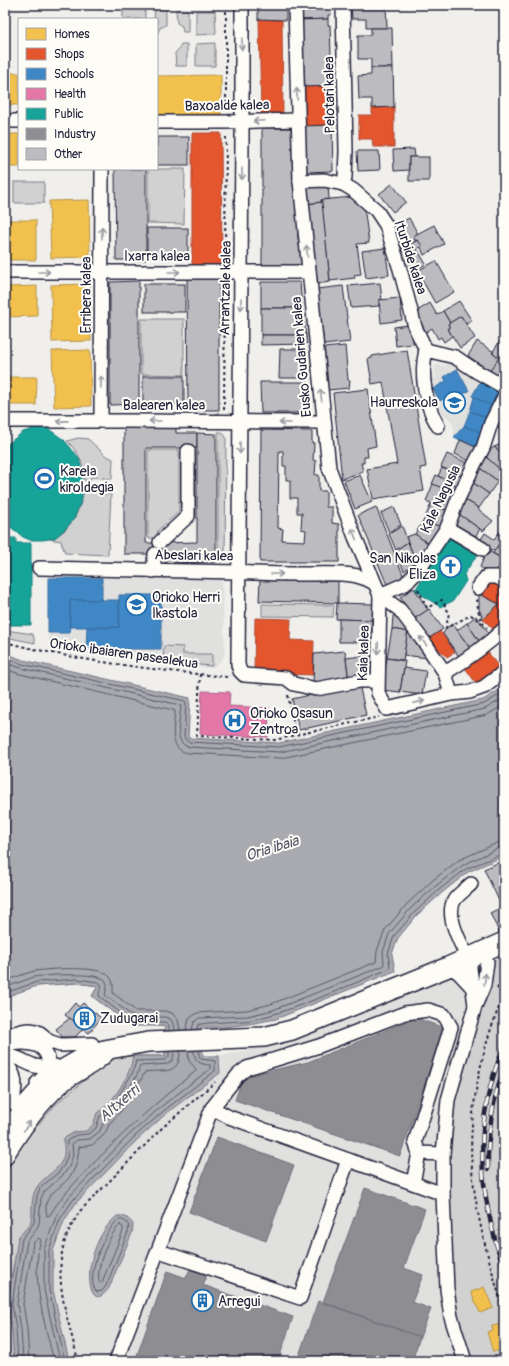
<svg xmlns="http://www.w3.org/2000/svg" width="509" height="1366" font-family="Pangolin,sans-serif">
<rect width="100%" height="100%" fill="#f0efec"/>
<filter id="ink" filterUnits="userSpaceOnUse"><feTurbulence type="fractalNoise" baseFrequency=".025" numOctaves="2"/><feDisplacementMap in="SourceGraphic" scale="8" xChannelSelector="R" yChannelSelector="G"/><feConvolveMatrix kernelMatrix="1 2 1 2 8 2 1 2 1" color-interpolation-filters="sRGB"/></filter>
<g filter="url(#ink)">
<g fill="#e0e0df">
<polygon points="447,362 480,382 472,395 474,397 464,426 454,437 454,428 451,421 436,407 431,380 436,376 434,366 439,364 445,366"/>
<polygon points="48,578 222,578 225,653 221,661 212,668 165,665 49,648"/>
<polygon points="491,962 490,982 486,997 446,1085 461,1361 69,1361 53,1290 53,1251 64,1221 76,1203 136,1141 168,1112 218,1074 219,1056 286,1041"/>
</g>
<g fill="#d2d1d1" stroke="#7a7a86">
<rect x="123" y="9" width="22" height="10"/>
<polygon points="166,9 166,25 160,28 157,34 157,19 154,19 155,10"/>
<polygon points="176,10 188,10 188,32 183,32 182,26 177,23"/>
<polygon points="196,11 215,11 216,34 196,35"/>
<polygon points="215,43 215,66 196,66 196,44"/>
<polygon points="181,44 187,44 187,66 176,66 175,53 179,49"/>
<polygon points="148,169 185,169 184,224 148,223"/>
<rect x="14" y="182" width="30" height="21"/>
<polygon points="141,319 184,319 184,375 141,374"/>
<polygon points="218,432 222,432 226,437 225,561 218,561"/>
<path d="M 78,438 L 88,439 L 105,455 L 113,459 L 112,479 L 92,477 L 89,481 L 84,480 C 83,462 80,454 67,441 Z"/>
<polygon points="148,450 179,450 179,512 158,530 157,538 148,538"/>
<path d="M 84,488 C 91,489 90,491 97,493 C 101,495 106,494 111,494 L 108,555 L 65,553 L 61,541 L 49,539 C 70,534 82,508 84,488 Z"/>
<polygon points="262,604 334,605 333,617 262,616"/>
<polygon points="5,630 33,634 35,643 5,637"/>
<polygon points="164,646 183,647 183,654 212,654 212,666 163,662"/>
<polygon points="504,955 504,1361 461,1361 443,1305 446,1085 486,997 490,982 491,962"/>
<polygon points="157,960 172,1056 17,1249 11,1278 8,1304 12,1330 14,1361 5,1361 5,1163 56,1104 114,1056 165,1056 165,1026 131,1026 92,996 98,986 77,983 37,986"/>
</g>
<g fill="#a9a9b0" stroke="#737381">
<path d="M 5,653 L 23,660 L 190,698 L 188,738 L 279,743 L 483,700 L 504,687 L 504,856 L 468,872 L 443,892 L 417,915 L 398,938 L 392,954 L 395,971 L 276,1019 L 249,1024 L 224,1027 L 201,1027 L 203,1056 L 219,1056 L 220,1073 L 168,1112 L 136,1141 L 76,1203 L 64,1221 L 53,1251 L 53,1290 L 69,1361 L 14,1361 L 12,1330 L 8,1304 L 18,1238 C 21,1232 29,1228 31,1221 C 33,1209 30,1198 37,1187 C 44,1175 62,1170 64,1154 C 65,1149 63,1144 64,1138 L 75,1132 L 86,1131 L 93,1125 L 97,1113 C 110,1106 123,1085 129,1071 C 131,1067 132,1061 133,1056 L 165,1056 L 165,1027 L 150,1025 L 131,1026 L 92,996 L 98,986 L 77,983 L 37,986 L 5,997 Z"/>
<path d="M 117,1216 C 125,1215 128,1218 133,1224 L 132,1233 L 109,1288 C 92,1311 88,1283 90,1268 C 93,1249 102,1228 117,1216 Z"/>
</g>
<g fill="#f2c14e" stroke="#b49148">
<rect x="5" y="73" width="14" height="32"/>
<polygon points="221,75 221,114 157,115 157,76"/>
<rect x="5" y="134" width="14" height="33"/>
<polygon points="5,179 5,220 36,220 36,260 5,260"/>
<polygon points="89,200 90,257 51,258 49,201"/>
<polygon points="90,284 91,341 52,342 51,285"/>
<polygon points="37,286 37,316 5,317 5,287"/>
<polygon points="90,350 91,406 54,407 52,351"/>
<polygon points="5,377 37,377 36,405 5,405"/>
<polygon points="484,1287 493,1308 480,1313 471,1292"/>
<polygon points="503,1324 504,1349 493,1352 487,1332 493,1330 492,1326"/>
</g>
<g fill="#e4572e" stroke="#aa4732">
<polygon points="259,19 282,20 283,115 261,115"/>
<polygon points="332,86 332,125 302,126 301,87"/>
<polygon points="394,107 394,147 373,147 372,139 359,139 359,115 372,115 372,108"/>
<polygon points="192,133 221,133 222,266 192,266"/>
<polygon points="489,580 504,588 504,606 479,594"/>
<polygon points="499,604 504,606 504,621 496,632 483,619"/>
<polygon points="255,618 291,619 290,640 314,641 313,675 254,673"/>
<polygon points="440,631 455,652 447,657 428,639"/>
<polygon points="485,648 500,669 478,686 463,665"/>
</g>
<g fill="#3f88c5" stroke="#36699c">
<polygon points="457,369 469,391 459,397 462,402 451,408 445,398 440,401 433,389 446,381 444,377"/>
<polygon points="480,382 503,391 496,408 472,396"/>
<polygon points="474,397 496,408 490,419 470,411"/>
<polygon points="470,411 490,419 485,434 464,426"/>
<polygon points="464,426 485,434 480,449 454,437"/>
<polygon points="48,578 102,578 102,600 70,600 70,633 48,633"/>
<polygon points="119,595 161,595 161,649 86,649 87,627 119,627"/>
<rect x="70" y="600" width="49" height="27"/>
</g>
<polygon fill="#e377a8" stroke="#a95e87" points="202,691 230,692 229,706 269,708 268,737 200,734"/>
<g fill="#17a398" stroke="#1a7c7c">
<polygon points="37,428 47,428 64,440 79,458 82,471 82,498 74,519 65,529 55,538 43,540 30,540 23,537 8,525 5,520 5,449 9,443 23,432"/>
<polygon points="446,535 480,551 464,574 466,581 453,601 440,607 415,590 437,557 431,554"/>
<polygon points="5,538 16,538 16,543 31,543 31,625 5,625"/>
</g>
<g fill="#8d8d92" stroke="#6d6d78">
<polygon points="416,1018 444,1028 400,1156 235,1100 243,1077 308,1062"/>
<polygon points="217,1137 294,1165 266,1241 189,1212"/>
<polygon points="365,1188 425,1209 404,1268 423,1275 412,1302 431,1309 420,1337 323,1302"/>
<polygon points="190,1269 207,1275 203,1285 293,1317 278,1361 135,1361 167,1271 186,1278"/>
<polygon points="318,1301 420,1337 412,1361 297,1361"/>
</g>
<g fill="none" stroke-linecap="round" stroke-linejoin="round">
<g stroke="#58586a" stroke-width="1">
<polyline points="5,657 22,664 185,701 186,703 184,737 186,740 189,742 279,747 484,704 504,692"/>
<path d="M 5,663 L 21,668 L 180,705 L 181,707 C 180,719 173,744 189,747 L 280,752 L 485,709 L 504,698"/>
<path d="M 5,669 L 20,674 L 173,710 L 175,711 C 174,727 168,750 188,753 L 281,758 L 487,715 L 504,705"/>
<path d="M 5,981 C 15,978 25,973 35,971 C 49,969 99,965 109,976 C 114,981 113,987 113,993 L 136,1011 L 165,1011 L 172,1013 L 178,1020 L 180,1030"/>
<path d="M 5,988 C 15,984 25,980 34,977 C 45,975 98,972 105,980 C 109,985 106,990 105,995 L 134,1017 L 165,1017 L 170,1019 L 173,1023 L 174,1030"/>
<path d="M 5,993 L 37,982 L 77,979 L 98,982 C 106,986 98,991 99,996 L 132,1022 L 165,1022 L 169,1025 L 169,1031"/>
<path d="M 197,1029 L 198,1025 C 202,1022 242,1022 252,1020 C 299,1009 344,987 389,969 L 390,967 L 388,954 L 394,936 L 415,912 L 440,889 L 466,869 L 504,853"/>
<polyline points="186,1030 189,1019 197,1013 247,1010 271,1004 376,962 377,951 385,930 407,904 433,880 459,860 497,843 504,841"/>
<polyline points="192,1030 194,1022 199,1018 248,1016 273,1010 383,966 384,964 383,952 389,934 411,908 437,885 463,865 499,848 504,847"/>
<path d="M 180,1051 C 180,1077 162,1069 145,1072 L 142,1078 L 121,1111 L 110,1123 L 104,1135 L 92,1145 L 79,1147 C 78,1159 76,1170 68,1179 C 56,1192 42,1195 47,1216 L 50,1215 C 61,1196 76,1182 91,1166 C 124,1132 158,1100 196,1071 L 196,1069 L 189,1061 L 188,1051"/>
<path d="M 118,1220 C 123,1219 126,1221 129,1226 L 128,1232 L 106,1286 L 102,1291 L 97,1292 C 83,1280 105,1230 118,1220 Z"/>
<path d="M 120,1225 L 123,1227 L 123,1231 L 102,1282 L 100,1283 C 94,1271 109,1233 120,1225 Z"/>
<polyline points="18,1361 16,1329 12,1304 22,1239 34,1223 37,1196 40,1188 59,1172 64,1165 68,1154 67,1144 67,1141 76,1135 88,1134 96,1128 100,1116 107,1112 113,1105 133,1072 136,1061 165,1060 169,1057 169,1052"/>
<polyline points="23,1361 21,1329 17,1304 27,1241 34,1233 39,1224 41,1198 44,1192 63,1175 69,1167 73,1155 72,1144 77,1140 90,1139 100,1131 105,1119 110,1116 116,1108 129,1089 137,1075 140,1066 168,1064 173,1060 174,1051"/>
<path d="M 29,1361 L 27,1328 L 23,1304 L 33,1243 L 39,1238 L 41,1240 C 30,1274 45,1326 54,1361"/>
<path d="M 60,1361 L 44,1290 L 44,1249 L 56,1217 L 69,1197 L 129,1135 L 163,1105 L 210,1069 L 210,1065 C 199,1064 195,1062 194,1051"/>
<polyline points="65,1361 49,1290 49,1250 60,1219 73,1200 133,1138 166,1109 215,1071 215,1061 201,1059 199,1056 199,1050"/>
</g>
</g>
<g fill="#bcbcc0" stroke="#22223b" fill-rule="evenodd">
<polygon points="258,5 286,5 286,20 259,19 258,20"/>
<polygon points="300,5 330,5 331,15 328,15 328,19 300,20"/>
<polygon points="351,5 386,5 387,28 366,28 366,19 352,19"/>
<polygon points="328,19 328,25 330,25 332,86 301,87 300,20"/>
<polygon points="371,28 392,28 393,68 371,68 371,59 358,59 358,35 371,35"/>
<polygon points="371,68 393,68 394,107 372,108 372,99 359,99 358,76 371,75"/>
<polygon points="332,125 333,171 303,172 302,126"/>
<polygon points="262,128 291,128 298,211 298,238 303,267 262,267"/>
<rect x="157" y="137" width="32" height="28"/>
<polygon points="414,149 415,157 409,157 409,170 394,171 393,150"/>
<polygon points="357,151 379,151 380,170 358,171"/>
<rect x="409" y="157" width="20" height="24"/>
<polygon points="115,169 146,169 146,260 116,260"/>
<polygon points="392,184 406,202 393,212 379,194"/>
<polygon points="328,185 329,199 321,200 322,202 307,204 305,188"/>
<polygon points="352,197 364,207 369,243 357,244 361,274 354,275 355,278 330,281 321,200"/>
<polygon points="322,202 330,282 316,284 307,204"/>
<polygon points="409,218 418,234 413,236 416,241 402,249 391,228"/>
<polygon points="434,225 444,244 424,255 418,240 416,241 413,236"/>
<rect x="147" y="228" width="41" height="28"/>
<polygon points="418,240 422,246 417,249 426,264 408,274 399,250"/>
<polygon points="385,248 389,275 366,278 362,251"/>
<polygon points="436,261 454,292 435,303 417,271"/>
<polygon points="187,275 219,275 219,410 188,410"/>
<polygon points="139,281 139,404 110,405 110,282"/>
<polygon points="261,282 300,282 302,308 261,308"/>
<polygon points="380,283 382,300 379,300 379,306 351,308 348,286"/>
<rect x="144" y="284" width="41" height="28"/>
<polygon points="343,286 350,342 324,345 317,289"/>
<polygon points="400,298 402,320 381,323 379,300"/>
<polygon points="459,301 472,321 466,324 461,316 450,323 443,311"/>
<polygon points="430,303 437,315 443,311 450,323 448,324 450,328 448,329 452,336 444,342 441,337 438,339 432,328 426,332 414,313"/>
<polygon points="261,308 302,308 306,335 261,335"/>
<polygon points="461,316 475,338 460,348 448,329 450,328 448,324"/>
<polygon points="408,325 414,344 396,346 394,327"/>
<polygon points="261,335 306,335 307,344 261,345"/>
<polygon points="501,339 504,340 504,359 500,356 499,358 492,353"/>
<polygon points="477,341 494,352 492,353 499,358 490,371 468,356"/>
<polygon points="345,346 348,380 350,380 349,388 328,390 324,348"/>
<polygon points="280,349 305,349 304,378 279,378"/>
<polygon points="407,350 426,467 420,468 424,491 373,499 367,469 397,464 383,382 372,384 368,359 372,358 372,356"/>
<polygon points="500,356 504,359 504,378 490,371"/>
<rect x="143" y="376" width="41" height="28"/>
<polygon points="260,382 308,382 310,413 261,413"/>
<polygon points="368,389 376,446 367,448 368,457 364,457 364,463 361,463 363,471 342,479 333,393"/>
<polygon points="504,408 504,431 493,426"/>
<polygon points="124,425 176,425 176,433 197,433 197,448 146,448 146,543 164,543 164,554 124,554"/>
<path d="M 261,430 L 312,431 L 312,443 L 314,443 L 313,460 L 316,461 L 315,475 L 319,475 L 319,491 L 326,491 L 326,507 L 332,507 L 332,523 L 339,524 L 339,562 L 260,562 ZM 279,451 L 283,451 L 283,466 L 286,466 L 286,480 L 290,480 L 290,498 L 297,498 L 297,513 L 302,513 L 301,529 L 306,530 L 305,541 L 282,540 L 283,529 L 278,528 Z"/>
<polygon points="197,433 216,434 216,562 165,563 164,543 197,542"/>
<polygon points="460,440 480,449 473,463 455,454"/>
<polygon points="504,443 504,455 494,447"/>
<polygon points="494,447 504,455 504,473 484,455"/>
<polygon points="447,454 472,465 466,478 441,467"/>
<polygon points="484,455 504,473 498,481 477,466"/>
<polygon points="477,466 498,481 489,494 469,480"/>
<polygon points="442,468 466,478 461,488 438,476"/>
<polygon points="360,475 372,502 355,509 344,481"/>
<polygon points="436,475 461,488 458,495 432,484"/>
<polygon points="469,480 489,494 479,508 462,498"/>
<polygon points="433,484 458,495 450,512 426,501"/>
<polygon points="462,498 479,508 478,509 493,521 483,531 456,512"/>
<polygon points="431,504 450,512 443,528 424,520"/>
<polygon points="376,507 405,580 388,587 358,515"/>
<polygon points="394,507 401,525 389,532 381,513"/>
<polygon points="456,512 480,529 473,540 451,524"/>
<polygon points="424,520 443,528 430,545 415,534"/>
<polygon points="402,526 408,542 396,550 389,534"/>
<polygon points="502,529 504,530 504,537 494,551 479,542 485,533 494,539"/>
<polygon points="415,534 430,545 416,562 406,537"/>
<polygon points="504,537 504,560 493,553"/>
<polygon points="408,542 416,562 404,571 396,550"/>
<polygon points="487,550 504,560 492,576 480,567"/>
<polygon points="260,580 338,581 338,603 259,601"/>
<polygon points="414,588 428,610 414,619 400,597"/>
<polygon points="479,594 499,604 483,619 479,609"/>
<polygon points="337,603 373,604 372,620 336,619"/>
<polygon points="429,609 443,629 428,639 414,619"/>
<polygon points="398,615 408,629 408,632 392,629 393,616"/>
<polygon points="476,616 491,637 481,644 467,623"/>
<polygon points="339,619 372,620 372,642 339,642"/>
<polygon points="467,623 481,644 472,651 457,630"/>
<polygon points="453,624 471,650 460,658 443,634 446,628"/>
<polygon points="392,629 408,632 403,660 387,658"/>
<polygon points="408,629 427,651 427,658 404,655"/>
<polygon points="345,651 349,681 336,684 313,682 314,654"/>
<polygon points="370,655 373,677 349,681 346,658"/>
<polygon points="387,658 405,661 400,692 382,690"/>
<polygon points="404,668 426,671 422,695 400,692"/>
<polygon points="359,684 366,715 299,730 292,699"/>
<polygon points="504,860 504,932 500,934 490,913 502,907 484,869"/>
<polygon points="75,1003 79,1007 83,1003 101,1018 89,1033 65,1015"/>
<polygon points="70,1018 83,1029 75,1037 62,1037 56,1029"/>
</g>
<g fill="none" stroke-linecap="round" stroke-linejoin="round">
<defs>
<g id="minor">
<polyline points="242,5 242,141 238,665 240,671 244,675 286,678 294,684 316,689 359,681 377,681"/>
<polyline points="295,5 300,181 329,468 355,537 380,595 400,610 427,646 445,673 451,694"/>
<polyline points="5,121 19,121"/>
<polyline points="157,122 226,122 298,120"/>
<polyline points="300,181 324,180 343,184 353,190 376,210 386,225 400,269 415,327 426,350 455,357 476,371 504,387"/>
<polyline points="343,184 345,177 346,151 343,5"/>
<polyline points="5,272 309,272"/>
<path d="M 426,350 C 420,375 425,404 438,426"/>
<polyline points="5,421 123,421 324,422"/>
<polyline points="101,421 102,169"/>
<polyline points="447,528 483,549"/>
<polyline points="160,542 188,516 188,451"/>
<path d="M 39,568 L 238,572 C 262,574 286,574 310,574 C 332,574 355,571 374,583"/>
<polyline points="153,571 155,554"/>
<polyline points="478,588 486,577 497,577 504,581"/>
<polyline points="380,595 378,693 387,709 451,694 470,692 484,687 504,672"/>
<polyline points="380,595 405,584 418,571 447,528 458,499 475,463 483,448 491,423 504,397"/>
<path d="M 445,673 C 466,660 486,646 504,629"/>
<polyline points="471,957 470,968 475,1005"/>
<path d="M 468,959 C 461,943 444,915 455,899 C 459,894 466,889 471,884"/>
<polyline points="448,967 458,972 473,988"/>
<path d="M 5,1036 C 22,1031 35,1024 47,1040"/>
<polyline points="30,1039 48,1041 60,1045 92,1044"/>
<path d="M 5,1045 C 15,1043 27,1042 36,1045 C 47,1049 51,1061 47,1071 C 45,1076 41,1080 37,1083"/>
<path d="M 5,1057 C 17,1055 25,1063 35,1066 C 41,1068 49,1066 55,1066"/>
<path d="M 5,1064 C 18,1073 15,1089 13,1103"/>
<polyline points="212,1108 229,1117 443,1194"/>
<path d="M 5,1159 C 22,1132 39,1106 63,1085 C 79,1072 99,1066 112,1049"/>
<polyline points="413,1183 419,1153"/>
<polyline points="159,1251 300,1298 348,1160"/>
<polyline points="116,1361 212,1108 238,1075 247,1068 319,1046 405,1013 428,1010 444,1015 451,1027 415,1142 419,1153 443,1154"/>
<polyline points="465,1361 451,1317 447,1289 443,1194 443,1154 448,1100 475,1006 484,985 487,962 483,952"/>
</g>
<polyline id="highway" points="5,1145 15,1122 27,1104 44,1085 62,1070 88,1055 104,1050 148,1042 264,1037 292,1030 448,967 504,942"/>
</defs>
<use href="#minor" stroke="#22223b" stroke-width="16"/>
<use href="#highway" stroke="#22223b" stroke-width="22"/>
<g stroke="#22223b" stroke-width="2" stroke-dasharray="3 3" stroke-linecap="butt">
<polyline points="226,110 226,5"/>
<polyline points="225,260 226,134"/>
<polyline points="224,410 225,284"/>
<polyline points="418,589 427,608 442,600 449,613 446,628 471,615 482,623"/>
<path d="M 477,599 C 478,610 479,620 487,628"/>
<path d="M 5,642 C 78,661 153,670 228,677 L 230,676"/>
<polyline points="200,674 197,736 275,740 296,735 379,717"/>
<polyline points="288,695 296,735"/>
<polyline points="497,989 504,976"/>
<path d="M 504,996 C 480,1047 466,1123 473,1179 C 478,1225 491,1268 504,1312"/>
<path d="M 78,1361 C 70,1324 53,1283 64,1244 C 67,1232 74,1221 80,1211 L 162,1128 L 215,1082"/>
</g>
<use href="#minor" stroke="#fdfcf7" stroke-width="13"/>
<use href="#highway" stroke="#fdfcf7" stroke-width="19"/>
<defs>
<g id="rail">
<path d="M 504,1047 C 472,1121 478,1193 504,1268"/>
<path d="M 488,1169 C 487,1133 493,1100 504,1067"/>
</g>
</defs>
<use href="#rail" stroke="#22223b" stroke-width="4.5"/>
<use href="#rail" stroke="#fdfcf7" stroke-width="3" stroke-dasharray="9" stroke-linecap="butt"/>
</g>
<defs><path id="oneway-shaft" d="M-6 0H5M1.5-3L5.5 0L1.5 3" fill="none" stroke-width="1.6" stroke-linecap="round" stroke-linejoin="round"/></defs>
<g stroke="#9a9aa2">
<use href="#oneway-shaft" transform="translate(242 44) rotate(90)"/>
<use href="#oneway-shaft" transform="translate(297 94) rotate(-92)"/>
<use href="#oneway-shaft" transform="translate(259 121) rotate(177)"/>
<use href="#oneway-shaft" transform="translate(242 174) rotate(90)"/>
<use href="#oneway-shaft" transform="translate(102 233) rotate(-89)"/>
<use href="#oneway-shaft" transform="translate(307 251) rotate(-96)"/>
<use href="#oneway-shaft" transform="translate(44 272)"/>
<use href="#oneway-shaft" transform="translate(174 272)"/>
<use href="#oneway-shaft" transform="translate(241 304) rotate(91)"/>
<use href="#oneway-shaft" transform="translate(101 382) rotate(-89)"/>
<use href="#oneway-shaft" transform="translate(321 395) rotate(-96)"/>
<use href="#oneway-shaft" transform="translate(62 421) rotate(179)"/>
<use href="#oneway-shaft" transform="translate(155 421) rotate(-180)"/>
<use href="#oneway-shaft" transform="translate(285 423) rotate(180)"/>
<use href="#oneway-shaft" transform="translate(240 448) rotate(90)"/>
<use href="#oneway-shaft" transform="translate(354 534) rotate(-112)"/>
<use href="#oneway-shaft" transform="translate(277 574)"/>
<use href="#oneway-shaft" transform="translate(423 641) rotate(-128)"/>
<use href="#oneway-shaft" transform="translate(378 648) rotate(92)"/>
<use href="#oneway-shaft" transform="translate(419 702) rotate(-13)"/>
<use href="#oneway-shaft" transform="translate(485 979) rotate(-82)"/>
<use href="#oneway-shaft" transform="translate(27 1126) rotate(-57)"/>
</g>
</g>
<defs>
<symbol id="school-ring" viewBox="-11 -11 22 22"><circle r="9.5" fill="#fdfcf7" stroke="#1f6fb2" stroke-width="1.5"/><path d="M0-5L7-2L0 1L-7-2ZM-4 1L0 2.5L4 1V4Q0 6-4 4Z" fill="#1f6fb2"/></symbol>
<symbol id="stadium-ring" viewBox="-11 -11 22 22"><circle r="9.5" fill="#fdfcf7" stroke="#1f6fb2" stroke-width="1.5"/><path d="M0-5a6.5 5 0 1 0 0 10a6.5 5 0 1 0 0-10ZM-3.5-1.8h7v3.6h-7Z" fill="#1f6fb2"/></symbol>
<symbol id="church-ring" viewBox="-11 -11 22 22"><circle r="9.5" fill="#fdfcf7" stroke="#1f6fb2" stroke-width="1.5"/><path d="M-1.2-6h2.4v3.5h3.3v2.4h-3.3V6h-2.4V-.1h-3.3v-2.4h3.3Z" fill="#1f6fb2"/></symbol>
<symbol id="hospital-ring" viewBox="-11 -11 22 22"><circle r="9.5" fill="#fdfcf7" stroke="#1f6fb2" stroke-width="1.5"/><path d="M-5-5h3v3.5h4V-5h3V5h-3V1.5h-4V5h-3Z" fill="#1f6fb2"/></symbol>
<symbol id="building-ring" viewBox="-11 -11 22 22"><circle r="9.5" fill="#fdfcf7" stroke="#1f6fb2" stroke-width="1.5"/><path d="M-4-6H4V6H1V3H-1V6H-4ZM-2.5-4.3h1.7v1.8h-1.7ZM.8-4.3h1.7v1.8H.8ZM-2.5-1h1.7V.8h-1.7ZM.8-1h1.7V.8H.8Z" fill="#1f6fb2"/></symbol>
</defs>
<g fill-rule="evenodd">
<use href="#school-ring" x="442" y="390" width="25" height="25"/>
<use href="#stadium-ring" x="32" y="466" width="25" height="25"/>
<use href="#church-ring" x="438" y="554" width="25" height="25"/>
<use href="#school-ring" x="124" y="592" width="25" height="25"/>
<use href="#hospital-ring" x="222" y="708" width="25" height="25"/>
<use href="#building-ring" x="72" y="1006" width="25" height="25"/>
<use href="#building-ring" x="190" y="1288" width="25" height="25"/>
</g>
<g text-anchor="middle" stroke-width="4" stroke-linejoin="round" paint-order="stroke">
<g font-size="14" fill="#22223b" stroke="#fdfcf7">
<text transform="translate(329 95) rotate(-91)" y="5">Pelotari kalea</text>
<text transform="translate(227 105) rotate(-1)" y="5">Baxoalde kalea</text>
<text x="157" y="261">Ixarra kalea</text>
<text transform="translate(411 257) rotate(72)" y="5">Iturbide kalea</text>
<text transform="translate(225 288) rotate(-89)" y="5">Arrantzale kalea</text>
<text transform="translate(86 295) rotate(-90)" y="5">Erribera kalea</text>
<text transform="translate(301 357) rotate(-95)" y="5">Eusko Gudarien kalea</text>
<text x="164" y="410">Balearen kalea</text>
<text transform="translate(440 499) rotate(-64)" y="5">Kale Nagusia</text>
<text transform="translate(194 555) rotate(1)" y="5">Abeslari kalea</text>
<text transform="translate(124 653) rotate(8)" y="5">Orioko ibaiaren pasealekua</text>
<text transform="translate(363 653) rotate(-88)" y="5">Kaia kalea</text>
</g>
<g font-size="14" fill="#22223b" stroke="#fdfcf7" text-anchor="start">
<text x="438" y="407" text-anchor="end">Haurreskola</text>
<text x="60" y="476">Karela<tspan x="60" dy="16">kiroldegia</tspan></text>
<text x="436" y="563" text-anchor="end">San Nikolas<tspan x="436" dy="16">Eliza</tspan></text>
<text x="152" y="602">Orioko Herri<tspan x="152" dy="16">Ikastola</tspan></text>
<text x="250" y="718">Orioko Osasun<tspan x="250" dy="16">Zentroa</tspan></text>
<text x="100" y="1023">Zudugarai</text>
<text x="218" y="1306">Arregui</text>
</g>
<g font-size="15" font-style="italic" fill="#58586a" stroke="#fdfcf7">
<text transform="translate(272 848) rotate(-17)" y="5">Oria ibaia</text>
<text transform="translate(119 1103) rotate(-41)" y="5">Altxerri</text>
</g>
</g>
<rect width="509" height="1366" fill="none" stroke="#fdfcf7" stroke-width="20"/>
<rect x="10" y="10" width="489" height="1346" fill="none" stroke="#22223b" stroke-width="1.5" filter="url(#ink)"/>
<rect x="18" y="18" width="140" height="152" fill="#fdfcf7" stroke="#a5a5ac"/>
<rect x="26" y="28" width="20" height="12" fill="#f2c14e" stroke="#a5a5ac"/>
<text x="54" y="38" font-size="12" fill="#22223b">Homes</text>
<rect x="26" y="48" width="20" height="12" fill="#e4572e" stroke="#a5a5ac"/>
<text x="54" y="58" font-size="12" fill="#22223b">Shops</text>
<rect x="26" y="68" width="20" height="12" fill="#3f88c5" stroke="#a5a5ac"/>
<text x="54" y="78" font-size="12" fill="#22223b">Schools</text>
<rect x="26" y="88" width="20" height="12" fill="#e377a8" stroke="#a5a5ac"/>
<text x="54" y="98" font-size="12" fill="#22223b">Health</text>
<rect x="26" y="108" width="20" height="12" fill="#17a398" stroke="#a5a5ac"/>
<text x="54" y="118" font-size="12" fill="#22223b">Public</text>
<rect x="26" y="128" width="20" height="12" fill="#8d8d92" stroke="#a5a5ac"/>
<text x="54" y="138" font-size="12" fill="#22223b">Industry</text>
<rect x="26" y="148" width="20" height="12" fill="#bcbcc0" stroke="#a5a5ac"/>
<text x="54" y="158" font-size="12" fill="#22223b">Other</text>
</svg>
